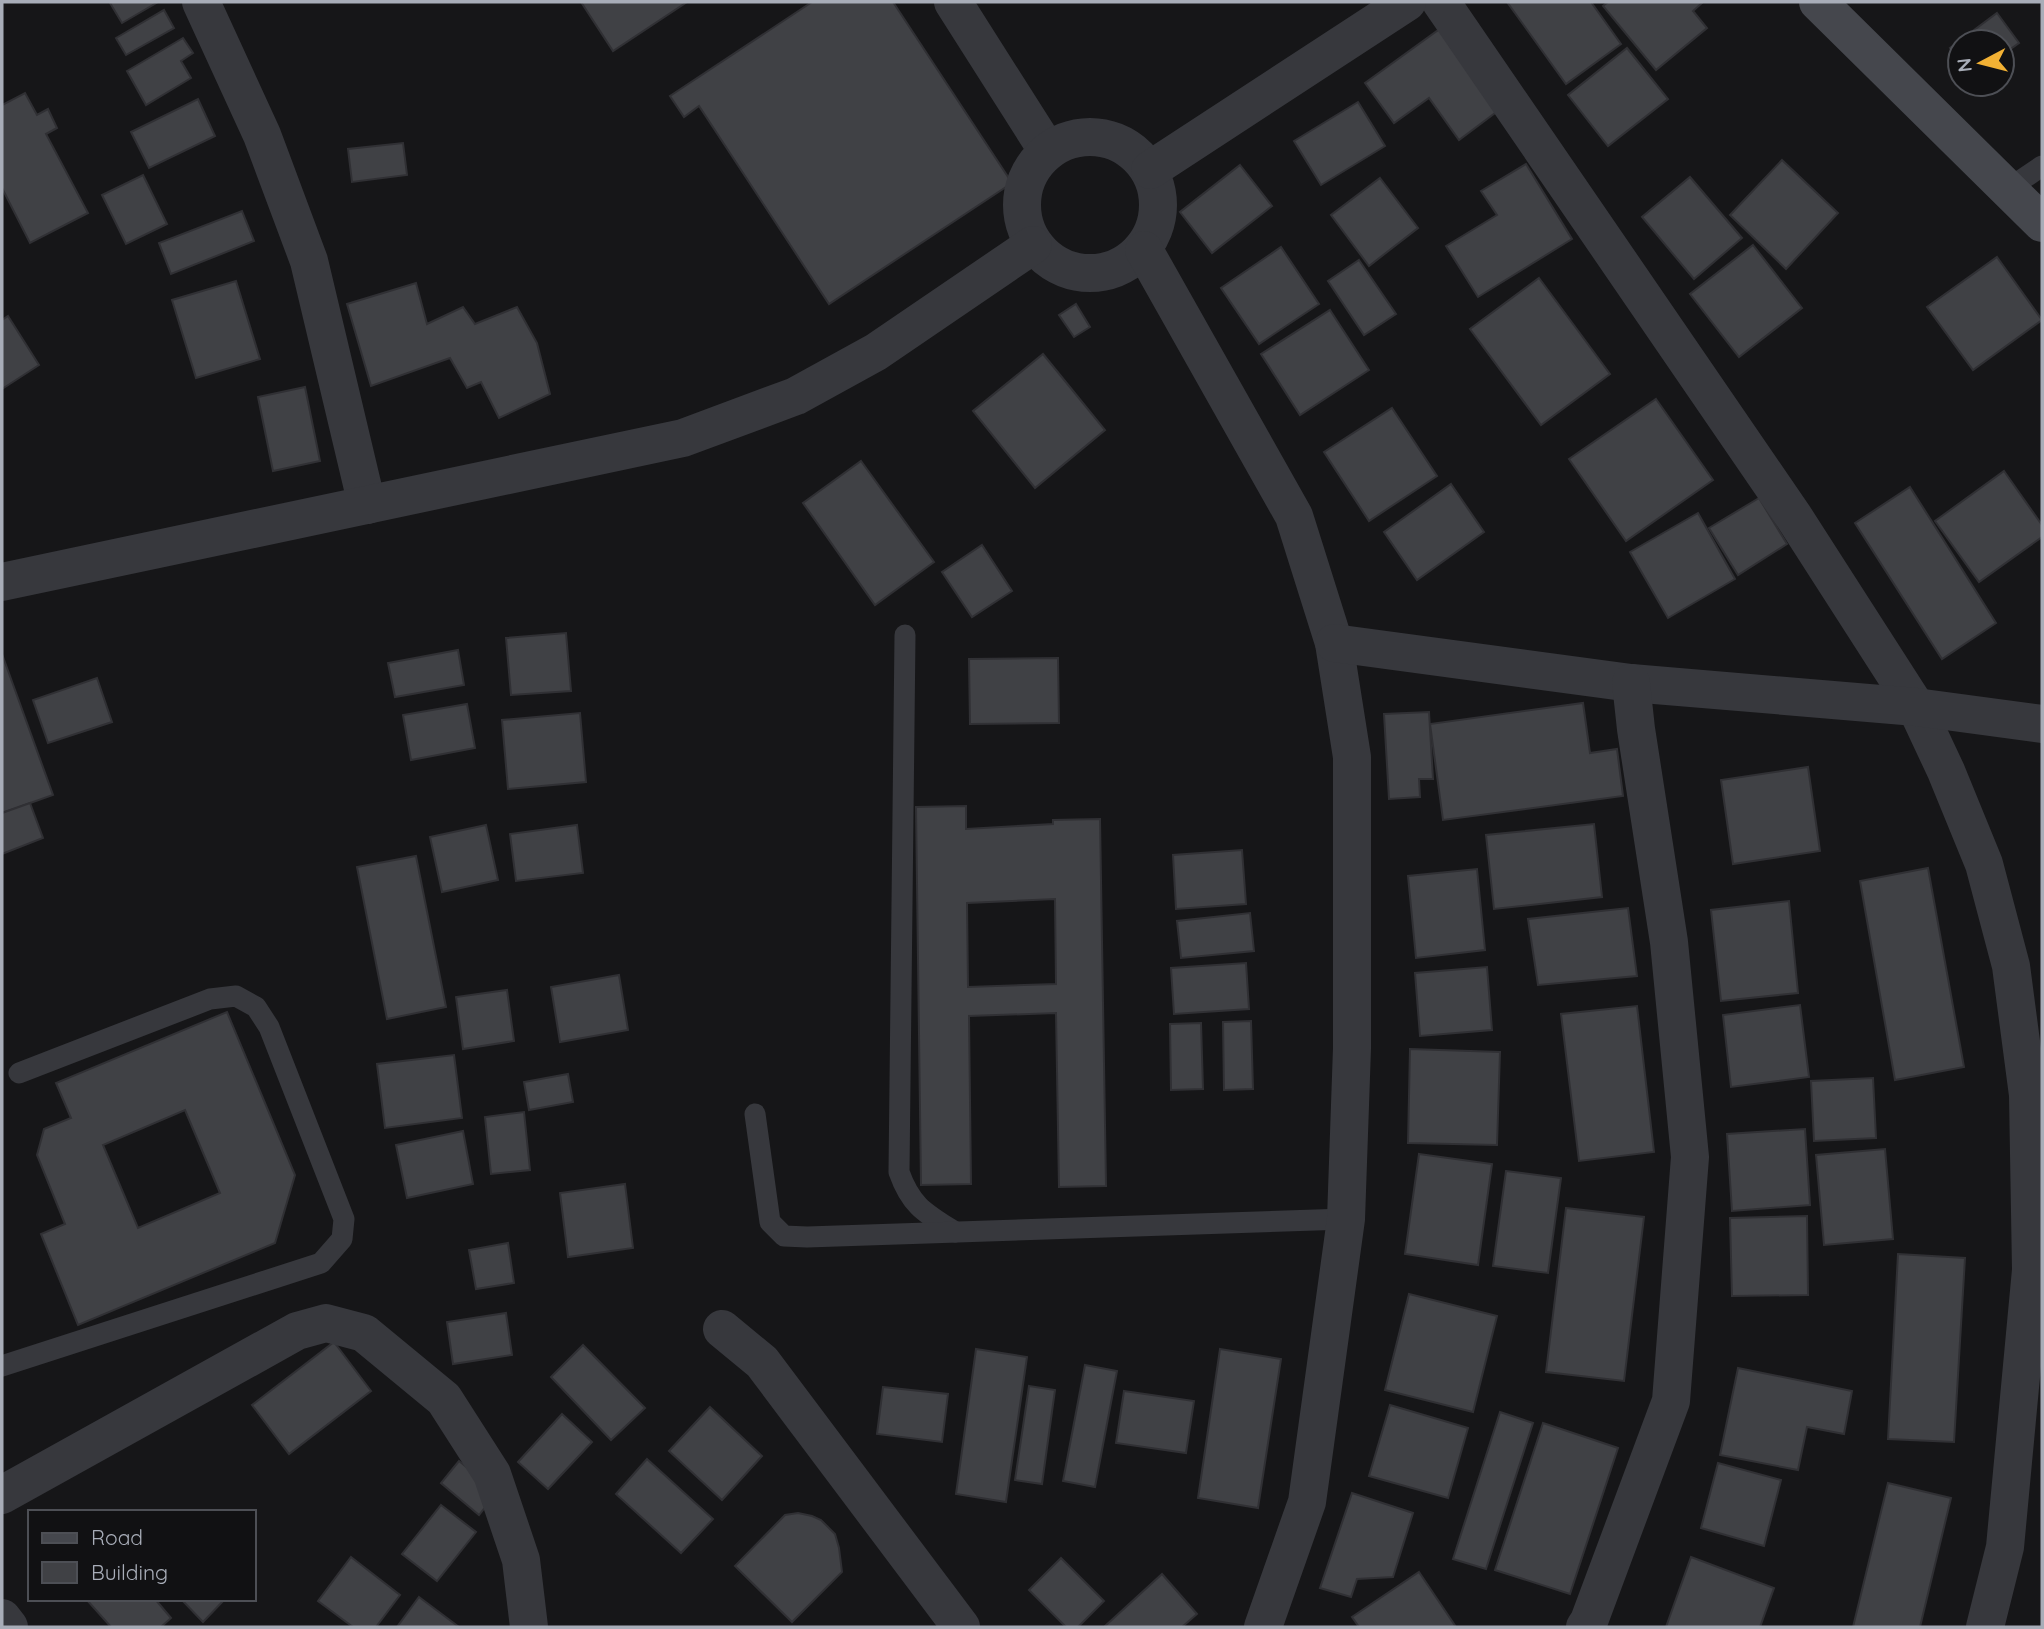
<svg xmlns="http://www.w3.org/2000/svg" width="2044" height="1629" font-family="Quicksand,sans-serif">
<rect width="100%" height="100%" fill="#161618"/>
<g fill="#404145" stroke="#303034" stroke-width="2" fill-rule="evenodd">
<polygon points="112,2 158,2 122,23 110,3"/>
<polygon points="581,2 687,2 613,51"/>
<polygon points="812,2 893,2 1012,183 829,304 699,106 684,117 670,96"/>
<polygon points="1507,2 1591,2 1621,44 1566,84"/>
<polygon points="1608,2 1703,2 1693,11 1707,28 1656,70 1603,6"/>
<polygon points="164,10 174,28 126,55 116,38"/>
<polygon points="1997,13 2019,43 2002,55 2002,42 1960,42 1960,62 1950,48"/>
<polygon points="1448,23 1507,104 1459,140 1429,98 1394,123 1365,83"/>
<polygon points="183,38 193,53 181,61 191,78 146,105 127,71"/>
<polygon points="1627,48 1668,99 1608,146 1568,95"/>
<polygon points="25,93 37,115 48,109 57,128 46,134 88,213 30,243 2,188 2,105"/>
<polygon points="198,99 215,136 149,168 131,132"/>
<polygon points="1358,102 1385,146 1321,185 1294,141"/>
<polygon points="403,143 407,175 352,182 348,149"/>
<polygon points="1782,160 1838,213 1786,269 1730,215"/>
<polygon points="1526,164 1572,239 1478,297 1446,246 1497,215 1481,191"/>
<polygon points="1240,165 1272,206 1212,253 1180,212"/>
<polygon points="143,175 167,224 126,244 102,195"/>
<polygon points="1690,177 1742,238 1694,279 1642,217"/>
<polygon points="1380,178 1418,228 1369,266 1331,215"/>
<polygon points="242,211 254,241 171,274 159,243"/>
<polygon points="1753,245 1802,308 1739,357 1690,294"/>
<polygon points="1281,247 1319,304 1259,344 1221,288"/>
<polygon points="1997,257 2042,320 1973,370 1927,307"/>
<polygon points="1359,260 1396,314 1364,335 1328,281"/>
<polygon points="1539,278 1610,374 1541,425 1470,329"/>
<polygon points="236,281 260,359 196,378 172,300"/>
<polygon points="416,283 427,324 463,307 475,324 517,307 537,343 550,394 499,418 481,382 467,388 450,358 371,386 347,304"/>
<polygon points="1076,304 1090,327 1074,337 1059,315"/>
<polygon points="1330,310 1369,370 1300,415 1261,354"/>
<polygon points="8,316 39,365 2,389 2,320"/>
<polygon points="1043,354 1105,430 1035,488 973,411"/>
<polygon points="305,387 320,461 273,471 258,397"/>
<polygon points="1656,399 1713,480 1626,541 1569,459"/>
<polygon points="1392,408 1437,476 1369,521 1324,452"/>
<polygon points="861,461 934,562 875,605 803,503"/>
<polygon points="2004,471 2042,525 2042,537 1979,582 1935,521"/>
<polygon points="1451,484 1484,532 1417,580 1384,532"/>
<polygon points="1910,487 1996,623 1942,659 1855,523"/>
<polygon points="1759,498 1787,544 1738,575 1709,528"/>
<polygon points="1698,513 1735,579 1668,618 1630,552"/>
<polygon points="982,545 1012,591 972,617 942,572"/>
<polygon points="566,633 571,691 511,695 506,638"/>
<polygon points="458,650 464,685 395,697 388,663"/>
<polygon points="2,654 53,795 2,813"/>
<polygon points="1058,658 1059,723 970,724 969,659"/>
<polygon points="97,678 112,722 48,743 33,700"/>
<polygon points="1583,703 1590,753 1617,749 1623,796 1443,820 1430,724"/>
<polygon points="467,704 475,748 411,760 403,715"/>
<polygon points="1429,712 1433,779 1419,779 1420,797 1389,799 1384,714"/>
<polygon points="580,713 586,782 508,789 502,720"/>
<polygon points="1808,767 1820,851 1733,864 1721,780"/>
<polygon points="30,803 43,838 2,854 2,813"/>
<path d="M 966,806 L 966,829 L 1053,824 L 1053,820 L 1100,819 L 1106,1186 L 1059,1187 L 1056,1013 L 969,1016 L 971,1184 L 921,1185 L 916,807 ZM 1055,899 L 1056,984 L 968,987 L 967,903 Z"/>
<polygon points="1594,824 1602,897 1494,909 1486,835"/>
<polygon points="486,825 498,880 442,892 430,837"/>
<polygon points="577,825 583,873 516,881 510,834"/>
<polygon points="1242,850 1246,904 1176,909 1173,855"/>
<polygon points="416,856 446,1007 387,1019 357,867"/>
<polygon points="1928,868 1964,1067 1895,1080 1860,881"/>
<polygon points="1477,869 1485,950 1416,958 1408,876"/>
<polygon points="1789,901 1798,993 1721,1001 1711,910"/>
<polygon points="1628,908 1637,976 1538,985 1528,919"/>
<polygon points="1250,913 1254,951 1181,958 1177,921"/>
<polygon points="1246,963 1249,1009 1174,1014 1171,968"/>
<polygon points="1487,967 1492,1030 1420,1036 1415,973"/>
<polygon points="619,975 628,1030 560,1042 551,987"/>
<polygon points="507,990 514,1041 463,1049 456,997"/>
<polygon points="1800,1005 1809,1077 1731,1087 1723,1015"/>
<polygon points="1637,1006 1654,1152 1579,1161 1561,1014"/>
<path d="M 227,1012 L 295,1175 L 275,1243 L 78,1325 L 41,1234 L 65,1224 L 37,1155 L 44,1129 L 71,1118 L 56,1083 ZM 185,1110 L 220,1193 L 138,1228 L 103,1145 Z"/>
<polygon points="1251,1021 1253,1089 1224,1090 1223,1022"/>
<polygon points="1201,1023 1203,1089 1171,1090 1170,1024"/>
<polygon points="1410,1049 1500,1052 1497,1145 1408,1143"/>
<polygon points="454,1055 462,1118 385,1128 377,1064"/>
<polygon points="568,1074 573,1102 529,1110 524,1082"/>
<polygon points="1873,1078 1876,1138 1814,1141 1811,1081"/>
<polygon points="524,1112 530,1170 491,1174 485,1117"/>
<polygon points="1805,1129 1810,1205 1732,1211 1727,1134"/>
<polygon points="463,1131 473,1184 407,1198 396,1145"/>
<polygon points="1885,1149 1893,1239 1824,1245 1816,1155"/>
<polygon points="1419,1154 1492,1164 1478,1265 1405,1254"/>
<polygon points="1506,1171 1561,1178 1548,1273 1493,1266"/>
<polygon points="625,1184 633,1248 568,1257 560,1193"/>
<polygon points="1566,1208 1644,1217 1624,1381 1546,1372"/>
<polygon points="1807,1216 1808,1295 1732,1296 1730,1218"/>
<polygon points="508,1243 514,1283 476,1289 469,1250"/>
<polygon points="1898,1254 1965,1258 1954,1442 1888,1439"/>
<polygon points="1409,1294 1497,1316 1473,1412 1385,1390"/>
<polygon points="506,1313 512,1355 453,1364 447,1322"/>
<polygon points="334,1342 371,1391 289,1454 252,1405"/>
<polygon points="583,1345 645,1408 611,1440 551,1377"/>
<polygon points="976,1349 1027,1357 1006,1502 956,1494"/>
<polygon points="1220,1349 1281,1359 1258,1508 1198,1498"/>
<polygon points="1085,1365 1117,1371 1095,1487 1063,1481"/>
<polygon points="1738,1368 1852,1391 1844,1434 1807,1427 1798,1470 1720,1455"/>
<polygon points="1029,1386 1055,1390 1042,1484 1015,1480"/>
<polygon points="883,1387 948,1394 942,1442 877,1434"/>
<polygon points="1124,1391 1194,1401 1186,1453 1116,1443"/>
<polygon points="1390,1405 1468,1428 1448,1498 1369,1476"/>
<polygon points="710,1407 762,1456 722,1500 669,1451"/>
<polygon points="1500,1412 1533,1423 1486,1569 1453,1559"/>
<polygon points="562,1414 592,1442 548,1489 518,1462"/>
<polygon points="1543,1423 1618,1448 1570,1594 1495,1570"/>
<polygon points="647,1459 713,1519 681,1553 616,1494"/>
<polygon points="459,1461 497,1492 479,1515 441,1483"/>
<polygon points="1718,1463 1781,1480 1764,1546 1701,1528"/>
<polygon points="1888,1483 1951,1498 1920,1627 1853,1627"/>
<polygon points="1352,1493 1413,1513 1393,1577 1357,1579 1351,1597 1320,1588"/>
<polygon points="441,1505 476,1532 437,1581 402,1554"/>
<polygon points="798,1513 812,1516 821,1520 835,1534 839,1548 842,1572 792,1622 735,1566 785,1515"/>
<polygon points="351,1557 400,1595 376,1627 353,1627 318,1601"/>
<polygon points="1691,1557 1774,1588 1760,1627 1666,1627"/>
<polygon points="1061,1558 1104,1601 1078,1627 1066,1627 1029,1590"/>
<polygon points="1419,1572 1456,1627 1359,1627 1352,1617"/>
<polygon points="1162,1574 1197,1614 1182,1627 1104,1627"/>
<polygon points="419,1597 459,1627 397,1627"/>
<polygon points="86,1599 155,1599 171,1618 161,1627 111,1627"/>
<polygon points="181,1599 225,1599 203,1622"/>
</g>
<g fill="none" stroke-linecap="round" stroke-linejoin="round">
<g stroke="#37383d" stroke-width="21">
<polyline points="2008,189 2042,166"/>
<path d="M 905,635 L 899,1172 C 911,1206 925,1213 955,1232"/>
<polyline points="755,1114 770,1222 784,1236 807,1237 1346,1219"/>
<polyline points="2,1366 321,1263 342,1239 344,1219 269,1027 256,1007 236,996 210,999 19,1073"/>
</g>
<g stroke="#37383d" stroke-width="38">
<polyline points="201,2 262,135 309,261 367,505"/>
<polyline points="953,2 1047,150"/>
<polyline points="1441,2 1794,517 1916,707 1946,771 1984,864 2011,966 2028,1095 2031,1270 2005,1547 1985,1627"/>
<circle cx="1090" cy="205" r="68"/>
<polyline points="1150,170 1407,2"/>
<polyline points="1144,250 1294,516 1334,643 1352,757 1352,1048 1346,1219 1307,1502 1263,1627"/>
<polyline points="2,582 683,438 796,396 876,352 1033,245"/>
<polyline points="1334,643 1631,683 1916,707 2042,724"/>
<polyline points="722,1329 762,1362 961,1627"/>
<polyline points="2,1495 297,1331 326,1323 364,1333 444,1399 492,1474 521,1560 529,1627"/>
<polyline points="2,1618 9,1627"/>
<polyline points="1585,1627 1589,1621 1671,1401 1690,1157 1669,942 1636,729 1631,683"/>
</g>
<polyline stroke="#45474d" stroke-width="38" points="1818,2 2042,223"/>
</g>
<rect width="2044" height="1629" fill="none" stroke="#a8adb8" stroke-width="7"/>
<rect x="28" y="1510" width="228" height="91" fill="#111113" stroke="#4d4f55" stroke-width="2"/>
<rect x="42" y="1533" width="35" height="10" fill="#45474d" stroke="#4d4f55" stroke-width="2"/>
<text x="91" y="1545" font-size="21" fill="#a8adb8">Road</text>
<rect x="42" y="1562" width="35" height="21" fill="#404145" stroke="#4d4f55" stroke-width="2"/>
<text x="91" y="1580" font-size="21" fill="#a8adb8">Building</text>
<g transform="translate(1981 63) rotate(263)"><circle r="33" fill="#111113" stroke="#4d4f55" stroke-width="2"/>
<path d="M0-5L12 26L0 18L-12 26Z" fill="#f2b134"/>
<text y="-10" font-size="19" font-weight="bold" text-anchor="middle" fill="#a8adb8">N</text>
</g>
</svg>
